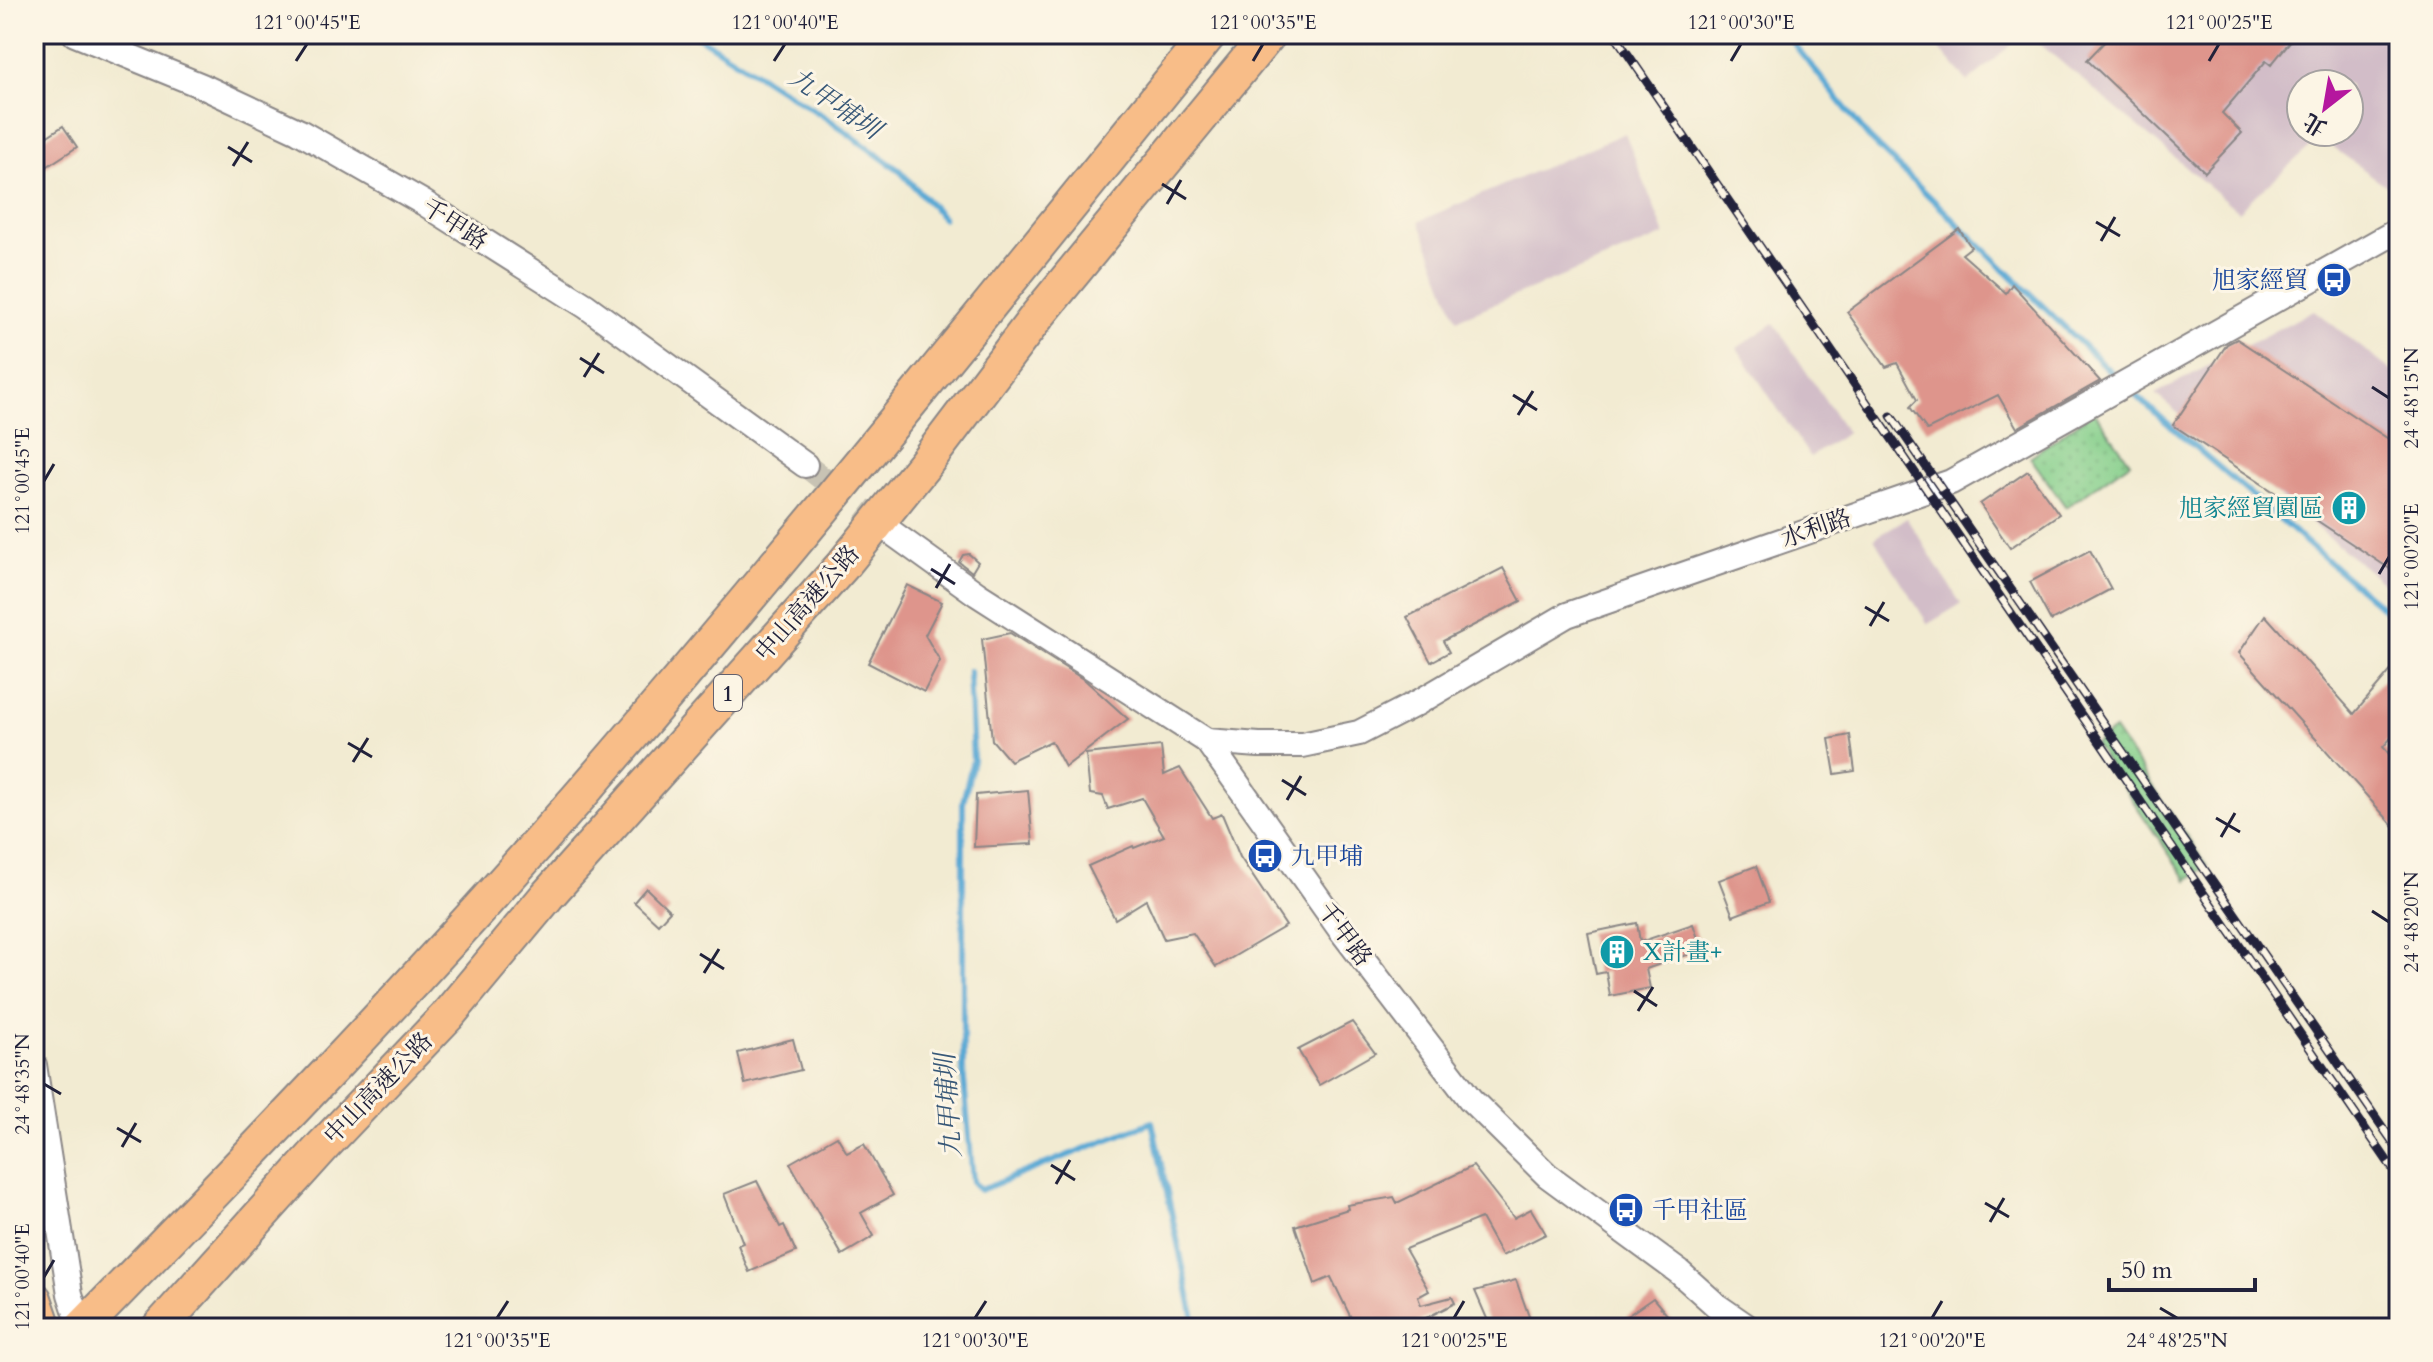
<svg xmlns="http://www.w3.org/2000/svg" width="2433" height="1362" font-family="Cardo,'Noto Serif TC',serif">
<defs>
<pattern id="park-dots" width="8" height="8" patternUnits="userSpaceOnUse" patternTransform="scale(2)"><rect width="8" height="8" fill="#86cf8c"/><path d="M2 2h.1M6 6h.1" fill="none" stroke="#73b17a" stroke-width="1.8" stroke-linecap="round"/></pattern>
</defs>
<rect width="100%" height="100%" fill="#fcf5e5"/>
<filter id="ink" filterUnits="userSpaceOnUse"><feTurbulence type="fractalNoise" baseFrequency=".0125" numOctaves="2"/><feDisplacementMap in="SourceGraphic" scale="16" xChannelSelector="R" yChannelSelector="G"/><feConvolveMatrix kernelMatrix="1 2 1 2 8 2 1 2 1" color-interpolation-filters="sRGB"/></filter>
<filter id="wash" filterUnits="userSpaceOnUse"><feTurbulence type="fractalNoise" baseFrequency=".006" numOctaves="4" result="noise"/><feDisplacementMap in="SourceGraphic" scale="32" xChannelSelector="R" yChannelSelector="G"/><feGaussianBlur stdDeviation="1.8" result="paint"/><feColorMatrix in="noise" values="0 0 0 0 0 0 0 0 0 0 0 0 0 0 0 0 0 1.4 0 .05"/><feComposite in="paint" operator="in"/></filter>
<g filter="url(#wash)">
<rect width="100%" height="100%" fill="#f2ebd2"/>
<g fill="#d2bdc8" fill-rule="evenodd">
<polygon points="1927,34 2024,34 1968,82"/>
<path d="M 2028,34 L 2399,34 L 2399,195 L 2320,138 L 2238,211 ZM 2301,84 L 2349,84 L 2349,132 L 2301,132 Z"/>
<polygon points="1625,133 1665,235 1457,319 1419,221"/>
<polygon points="2314,310 2399,377 2399,596 2155,394"/>
<polygon points="1774,323 1847,433 1810,457 1737,348"/>
<polygon points="1907,518 1961,604 1928,624 1874,538"/>
</g>
<g fill="url(#park-dots)" stroke="#547864" stroke-width="2">
<polygon points="2094,411 2130,462 2066,507 2030,457"/>
<polygon points="2114,730 2207,866 2187,880 2094,744"/>
</g>
<g fill="none" stroke-linecap="round" stroke-linejoin="round">
<g stroke="#5aa9d4" stroke-width="6">
<polyline points="694,34 828,119 900,171 943,218"/>
<polyline points="1786,34 1870,139 2112,373"/>
<polyline points="2136,396 2399,622"/>
<polyline points="969,671 973,760 963,802 963,1069 973,1182 980,1190 1152,1122 1196,1328"/>
</g>
</g>
<g id="blocks">
<g fill="#de958c">
<polygon points="2112,34 2296,34 2271,65 2266,61 2222,113 2242,133 2205,172 2087,60"/>
<polygon points="63,126 77,147 34,175 34,141 40,141"/>
<polygon points="1959,229 1971,247 1962,254 2006,293 2012,284 2100,381 2017,428 1998,395 1927,430 1910,407 1917,400 1897,363 1886,367 1847,312"/>
<polygon points="2237,339 2399,446 2399,575 2173,425 2227,344"/>
<polygon points="2028,471 2059,514 2010,548 1980,504"/>
<polygon points="2090,550 2111,589 2051,621 2030,582"/>
<polygon points="969,554 978,562 972,572 959,562 963,555"/>
<polygon points="1503,568 1521,601 1443,641 1449,652 1431,662 1407,617"/>
<polygon points="907,585 942,602 925,635 940,661 924,692 868,663"/>
<polygon points="2265,615 2354,714 2399,661 2399,729 2383,747 2399,765 2399,832 2239,653"/>
<polygon points="1010,633 1086,681 1128,719 1065,767 1051,741 1010,761 992,740 982,639"/>
<polygon points="1850,735 1855,771 1835,774 1829,739"/>
<polygon points="1161,746 1164,775 1180,768 1212,818 1222,814 1240,857 1286,926 1216,967 1193,933 1164,939 1146,900 1115,919 1088,866 1133,846 1134,848 1164,836 1142,798 1108,809 1103,796 1090,794 1086,754"/>
<polygon points="1028,790 1033,844 974,847 976,795"/>
<polygon points="1756,866 1769,902 1733,916 1719,880"/>
<polygon points="646,888 670,911 658,924 634,902"/>
<polygon points="1637,923 1640,942 1693,924 1702,950 1646,969 1650,988 1610,996 1606,972 1596,974 1588,933"/>
<polygon points="1352,1022 1375,1053 1319,1085 1298,1050"/>
<polygon points="793,1039 801,1070 745,1084 738,1053"/>
<polygon points="837,1136 847,1153 864,1144 893,1195 861,1213 874,1236 842,1255 790,1163"/>
<polygon points="1473,1166 1514,1218 1531,1209 1546,1234 1502,1256 1481,1218 1405,1249 1429,1291 1418,1297 1421,1305 1452,1297 1455,1303 1407,1328 1356,1328 1331,1277 1315,1284 1295,1226 1348,1209 1347,1205 1394,1197 1397,1203"/>
<polygon points="757,1181 780,1227 784,1225 796,1252 749,1272 738,1245 743,1243 724,1194"/>
<polygon points="1516,1280 1533,1328 1491,1328 1475,1291"/>
<polygon points="1653,1298 1678,1328 1633,1328 1627,1316"/>
</g>
</g>
</g>
<g filter="url(#ink)">
<use href="#blocks" fill-opacity="0" stroke="#8a8686" stroke-width="2"/>
<g fill="none" stroke-linecap="round" stroke-linejoin="round">
<polyline stroke="#c8c3b4" stroke-width="24" stroke-dasharray="24 12" stroke-linecap="butt" points="805,465 889,530"/>
<defs>
<g id="minor">
<polyline points="75,34 202,86 298,131 424,203 586,306 805,465"/>
<polyline points="891,532 977,594 1207,741 1340,929 1470,1099 1547,1175 1679,1272 1717,1306 1749,1328"/>
<polyline points="1207,741 1259,745 1302,745 1359,733 1419,702 1567,615 1951,482 2399,230"/>
<polyline points="34,1065 70,1294 81,1328"/>
</g>
<g id="highway">
<polyline points="34,1299 44,1328"/>
<path d="M 82,1328 C 251,1155 418,981 577,799 C 794,549 1001,291 1209,34"/>
<polyline points="159,1328 324,1145 447,1016 547,896 843,565 924,465 1038,315 1269,34"/>
</g>
</defs>
<use href="#minor" stroke="#8a8686" stroke-width="28"/>
<use href="#highway" stroke="#8a8686" stroke-width="38"/>
<use href="#minor" stroke="#fff" stroke-width="24"/>
<use href="#highway" stroke="#f8bd88" stroke-width="34"/>
<defs>
<g id="rail">
<polyline points="1614,34 2399,1178"/>
<polyline points="1891,416 2399,1151"/>
</g>
</defs>
<use href="#rail" stroke="#22223b" stroke-width="9"/>
<use href="#rail" stroke="#fcf5e5" stroke-width="6" stroke-dasharray="18" stroke-linecap="butt"/>
</g>
</g>
<path fill="none" stroke="#22223b" stroke-width="3" d="M 296,61 L 307,44M 774,61 L 785,44M 1253,61 L 1263,44M 1731,61 L 1741,44M 2209,61 L 2219,44M 228,147 L 252,162M 233,166 L 248,142M 1162,184 L 1186,199M 1167,204 L 1181,180M 2096,222 L 2120,236M 2101,241 L 2115,217M 580,358 L 604,373M 584,377 L 599,353M 2372,387 L 2389,398M 1513,395 L 1537,410M 1518,415 L 1533,391M 44,481 L 54,464M 931,569 L 955,584M 2379,574 L 2389,557M 936,588 L 950,564M 1865,607 L 1889,621M 1870,626 L 1884,602M 348,743 L 372,757M 353,762 L 368,738M 1282,780 L 1306,795M 1287,800 L 1301,776M 2216,818 L 2240,832M 2221,837 L 2235,813M 2372,911 L 2389,922M 700,954 L 724,969M 704,973 L 719,949M 1634,991 L 1657,1006M 1638,1011 L 1653,987M 44,1084 L 61,1094M 117,1128 L 141,1142M 122,1147 L 136,1123M 1051,1165 L 1075,1180M 1056,1184 L 1070,1160M 1985,1203 L 2009,1217M 1990,1222 L 2004,1198M 44,1277 L 54,1260M 2160,1308 L 2177,1318M 497,1318 L 508,1301M 975,1318 L 986,1301M 1454,1318 L 1464,1301M 1932,1318 L 1942,1301"/>
<defs>
<symbol id="bus-disc" viewBox="-11 -11 22 22"><circle r="9.5" fill="#1a4fb4" stroke="#fcf5e5"/><path d="M-5-6H5V4H4V6H2V4H-2V6H-4V4H-5ZM-3.5-4V0h7V-4ZM-3.5 1.2v1.5H-2V1.2ZM2 1.2v1.5H3.5V1.2Z" fill="#fff"/></symbol>
<symbol id="building-disc" viewBox="-11 -11 22 22"><circle r="9.5" fill="#0f9aa8" stroke="#fcf5e5"/><path d="M-4-6H4V6H1V3H-1V6H-4ZM-2.5-4.3h1.7v1.8h-1.7ZM.8-4.3h1.7v1.8H.8ZM-2.5-1h1.7V.8h-1.7ZM.8-1h1.7V.8H.8Z" fill="#fff"/></symbol>
</defs>
<g fill-rule="evenodd">
<use href="#bus-disc" x="2314" y="260" width="40" height="40"/>
<use href="#building-disc" x="2329" y="488" width="40" height="40"/>
<use href="#bus-disc" x="1245" y="836" width="40" height="40"/>
<use href="#building-disc" x="1597" y="932" width="40" height="40"/>
<use href="#bus-disc" x="1606" y="1190" width="40" height="40"/>
</g>
<g text-anchor="middle" stroke-width="6" stroke-linejoin="round" paint-order="stroke">
<rect fill="#fcf5e5" stroke="#63616e" stroke-width="2" x="714" y="675" width="28" height="36" rx="6"/>
<g font-size="22" font-weight="bold" fill="#22223b">
<text x="728" y="701">1</text>
</g>
<g font-size="24" fill="#22223b" stroke="#fcf5e5">
<text transform="translate(455 224) rotate(33)" y="8">千甲路</text>
<text transform="translate(1816 528) rotate(-19)" y="8">水利路</text>
<text transform="translate(807 603) rotate(-49)" y="8">中山高速公路</text>
<text transform="translate(1345 934) rotate(53)" y="8">千甲路</text>
<text transform="translate(378 1088) rotate(-46)" y="8">中山高速公路</text>
</g>
<g font-size="24" fill="#164399" stroke="#fcf5e5" text-anchor="start">
<text x="2308" y="288" text-anchor="end">旭家經貿</text>
<text x="1291" y="864">九甲埔</text>
<text x="1652" y="1218">千甲社區</text>
</g>
<g font-size="24" fill="#0d838f" stroke="#fcf5e5" text-anchor="end">
<text x="2323" y="516">旭家經貿園區</text>
<text x="1643" y="960" text-anchor="start">X計畫+</text>
</g>
<g font-size="26" font-style="italic" fill="#385878" stroke="#fcf5e5">
<text transform="translate(835 103) rotate(34)" y="9">九甲埔圳</text>
<text transform="translate(948 1106) rotate(-94)" y="9">九甲埔圳</text>
</g>
</g>
<rect width="2433" height="1362" fill="none" stroke="#fcf5e5" stroke-width="88"/>
<g transform="translate(2325 108) rotate(211)"><circle r="38" fill="#fcf5e5" stroke="#a5a1a1" stroke-width="2"/>
<path d="M0-6L14 30L0 20L-14 30Z" fill="#b5179e"/>
<text y="-12" font-size="22" font-weight="bold" text-anchor="middle" fill="#22223b">北</text>
</g>
<path d="M2109 1278v12h146v-12" fill="none" stroke="#22223b" stroke-width="4"/>
<text x="2121" y="1278" font-size="24" fill="#22223b" stroke="#fcf5e5" stroke-width="6" paint-order="stroke">50 m</text>
<rect x="44" y="44" width="2345" height="1274" fill="none" stroke="#22223b" stroke-width="3"/>
<g font-size="20" text-anchor="middle" fill="#22223b">
<text x="307" y="29">121°00'45"E</text>
<text x="785" y="29">121°00'40"E</text>
<text x="1263" y="29">121°00'35"E</text>
<text x="1741" y="29">121°00'30"E</text>
<text x="2219" y="29">121°00'25"E</text>
<text transform="translate(2411 398) rotate(-90)" y="7">24°48'15"N</text>
<text transform="translate(22 481) rotate(-90)" y="7">121°00'45"E</text>
<text transform="translate(2411 557) rotate(-90)" y="7">121°00'20"E</text>
<text transform="translate(2411 922) rotate(-90)" y="7">24°48'20"N</text>
<text transform="translate(22 1084) rotate(-90)" y="7">24°48'35"N</text>
<text transform="translate(22 1277) rotate(-90)" y="7">121°00'40"E</text>
<text x="497" y="1347">121°00'35"E</text>
<text x="975" y="1347">121°00'30"E</text>
<text x="1454" y="1347">121°00'25"E</text>
<text x="1932" y="1347">121°00'20"E</text>
<text x="2177" y="1347">24°48'25"N</text>
</g>
</svg>
